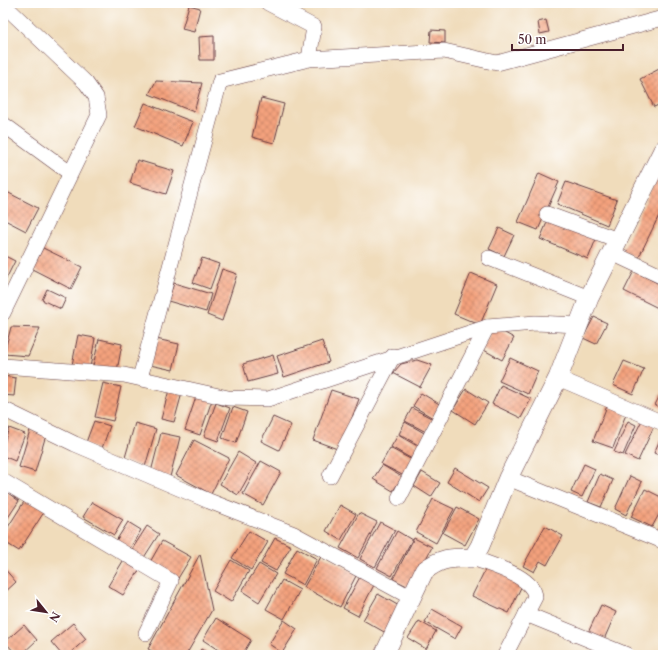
<svg xmlns="http://www.w3.org/2000/svg" width="666" height="658" font-family="'Libre Caslon Text',serif">
<defs>
<pattern id="building-cross-hatch" width="8" height="8" patternUnits="userSpaceOnUse"><rect width="8" height="8" fill="#f4a27d"/><path d="M0 0l8 8M0 8l8-8" fill="none" stroke="#c88367"/></pattern>
</defs>
<rect width="100%" height="100%" fill="#fff"/>
<filter id="ink" filterUnits="userSpaceOnUse"><feTurbulence type="fractalNoise" baseFrequency=".025" numOctaves="2"/><feDisplacementMap in="SourceGraphic" scale="8" xChannelSelector="R" yChannelSelector="G"/><feConvolveMatrix kernelMatrix="1 2 1 2 8 2 1 2 1" color-interpolation-filters="sRGB"/></filter>
<filter id="wash" filterUnits="userSpaceOnUse"><feTurbulence type="fractalNoise" baseFrequency=".012" numOctaves="4" result="noise"/><feDisplacementMap in="SourceGraphic" scale="16" xChannelSelector="R" yChannelSelector="G"/><feGaussianBlur stdDeviation="0.9" result="paint"/><feColorMatrix in="noise" values="0 0 0 0 0 0 0 0 0 0 0 0 0 0 0 0 0 1.4 0 .05"/><feComposite in="paint" operator="in"/></filter>
<g filter="url(#wash)">
<rect width="100%" height="100%" fill="#f0dcbb"/>
<g id="blocks">
<g fill="url(#building-cross-hatch)">
<polygon points="189,5 200,8 194,32 182,29"/>
<polygon points="546,20 549,32 540,34 538,22"/>
<polygon points="431,30 445,31 445,43 430,42"/>
<polygon points="214,36 214,60 200,60 199,37"/>
<polygon points="663,67 663,103 654,107 640,79"/>
<polygon points="156,81 202,83 194,112 149,94"/>
<polygon points="261,98 284,104 274,143 252,137"/>
<polygon points="145,103 193,122 183,146 135,126"/>
<polygon points="137,160 174,171 166,194 130,183"/>
<polygon points="663,163 663,207 638,259 622,252"/>
<polygon points="539,173 559,182 538,230 518,222"/>
<polygon points="566,182 617,200 607,225 557,204"/>
<polygon points="3,190 38,208 26,231 3,219"/>
<polygon points="548,220 596,239 588,259 540,239"/>
<polygon points="499,228 514,235 504,256 489,249"/>
<polygon points="43,248 82,267 71,289 32,269"/>
<polygon points="3,255 15,261 3,285"/>
<polygon points="202,258 219,264 210,289 193,283"/>
<polygon points="222,269 237,274 222,321 207,315"/>
<polygon points="634,271 663,286 662,310 624,291"/>
<polygon points="471,273 497,284 480,325 454,314"/>
<polygon points="174,283 211,294 206,312 168,301"/>
<polygon points="47,289 66,298 61,309 42,300"/>
<polygon points="594,317 607,323 596,344 583,338"/>
<polygon points="11,327 40,328 28,356 4,354"/>
<polygon points="494,327 514,338 502,360 482,349"/>
<polygon points="78,335 95,338 90,368 72,365"/>
<polygon points="99,339 122,344 117,371 93,366"/>
<polygon points="156,339 179,344 173,370 150,365"/>
<polygon points="322,341 329,362 284,377 277,356"/>
<polygon points="273,355 278,374 248,382 243,364"/>
<polygon points="510,358 538,371 528,394 499,381"/>
<polygon points="417,360 432,365 420,387 393,373 401,364"/>
<polygon points="624,361 644,369 633,394 613,385"/>
<polygon points="3,376 16,378 14,396 3,395"/>
<polygon points="103,383 121,387 113,421 95,417"/>
<polygon points="501,385 531,399 521,418 492,404"/>
<polygon points="466,389 488,403 475,424 453,410"/>
<polygon points="663,389 663,409 655,405"/>
<polygon points="169,390 182,393 174,422 161,419"/>
<polygon points="331,390 359,399 340,450 313,440"/>
<polygon points="421,393 441,405 433,418 413,406"/>
<polygon points="197,394 212,400 200,435 185,430"/>
<polygon points="609,401 628,409 613,448 593,441"/>
<polygon points="216,403 230,408 218,441 204,436"/>
<polygon points="233,407 247,412 236,443 222,438"/>
<polygon points="412,408 433,419 426,432 405,421"/>
<polygon points="273,417 291,425 279,450 261,441"/>
<polygon points="643,418 655,424 638,461 625,455"/>
<polygon points="94,421 110,426 101,451 85,445"/>
<polygon points="628,421 636,425 623,455 614,452"/>
<polygon points="405,422 426,434 420,446 399,434"/>
<polygon points="135,423 156,429 145,467 124,461"/>
<polygon points="9,428 25,434 15,461 3,456 3,445"/>
<polygon points="30,430 46,435 35,472 19,467"/>
<polygon points="161,433 180,437 170,477 151,472"/>
<polygon points="663,433 663,457 654,453"/>
<polygon points="398,435 419,447 412,459 391,447"/>
<polygon points="194,440 229,458 211,494 176,475"/>
<polygon points="390,448 412,460 404,476 381,464"/>
<polygon points="238,452 256,463 238,495 220,484"/>
<polygon points="261,461 281,472 263,505 243,494"/>
<polygon points="584,464 595,469 582,497 571,492"/>
<polygon points="382,465 402,477 393,491 373,479"/>
<polygon points="455,468 488,488 479,502 447,482"/>
<polygon points="422,472 440,483 431,497 414,486"/>
<polygon points="600,474 613,480 601,507 588,502"/>
<polygon points="630,476 642,482 626,515 615,509"/>
<polygon points="645,489 663,498 663,507 652,527 631,517"/>
<polygon points="4,490 19,501 3,525 3,492"/>
<polygon points="27,497 46,509 19,551 3,541 3,535"/>
<polygon points="433,499 454,509 436,543 416,532"/>
<polygon points="92,502 123,520 114,535 83,517"/>
<polygon points="340,505 356,514 341,540 326,531"/>
<polygon points="457,507 479,519 465,545 443,533"/>
<polygon points="359,513 377,522 358,558 340,548"/>
<polygon points="663,518 663,534 657,531"/>
<polygon points="128,522 141,530 127,553 114,544"/>
<polygon points="380,522 395,530 375,567 360,559"/>
<polygon points="147,526 159,534 143,559 131,551"/>
<polygon points="545,526 563,536 547,565 540,561 534,572 523,566"/>
<polygon points="249,531 268,542 251,570 232,558"/>
<polygon points="397,531 412,540 392,576 377,568"/>
<polygon points="275,538 291,546 276,571 261,563"/>
<polygon points="414,538 432,547 411,588 393,579"/>
<polygon points="162,541 191,557 177,580 149,564"/>
<polygon points="297,548 317,559 303,585 283,574"/>
<polygon points="200,554 212,610 186,655 159,655 148,649"/>
<polygon points="322,555 357,574 340,607 304,587"/>
<polygon points="231,560 249,571 231,602 213,591"/>
<polygon points="123,561 139,571 123,595 108,586"/>
<polygon points="259,564 276,574 259,602 242,591"/>
<polygon points="487,566 523,583 509,613 472,596"/>
<polygon points="3,567 16,582 3,594"/>
<polygon points="361,575 375,583 358,616 343,608"/>
<polygon points="282,580 300,590 284,619 266,609"/>
<polygon points="378,594 401,607 386,633 363,620"/>
<polygon points="601,605 616,612 602,644 586,637"/>
<polygon points="432,609 462,626 455,639 425,622"/>
<polygon points="216,618 251,640 242,655 226,655 203,640"/>
<polygon points="284,620 297,629 282,653 269,644"/>
<polygon points="419,621 436,631 426,649 408,638"/>
<polygon points="73,623 86,639 68,655 62,655 51,642"/>
<polygon points="24,625 37,640 21,655 17,655 5,642"/>
<polygon points="201,649 211,655 197,655"/>
</g>
</g>
</g>
<g filter="url(#ink)">
<use href="#blocks" fill-opacity="0" stroke="#633b41" stroke-width="1"/>
<g fill="none" stroke-linecap="round" stroke-linejoin="round">
<defs>
<g id="minor">
<polyline points="268,3 314,27 309,59"/>
<polyline points="3,4 86,83 96,97 99,115 3,313"/>
<polyline points="3,124 70,173"/>
<polyline points="547,214 618,240"/>
<polyline points="612,253 663,277"/>
<polyline points="489,258 589,298"/>
<polyline points="3,366 124,375 228,398 268,399 487,327 535,323 579,325"/>
<polyline points="140,378 220,81 309,59 444,51 497,63 663,18"/>
<polyline points="558,378 663,423"/>
<polyline points="3,409 75,444 209,501 294,534 412,598"/>
<polyline points="330,476 393,356"/>
<polyline points="508,478 663,541"/>
<polyline points="3,481 171,581 146,633"/>
<polyline points="399,498 487,327"/>
<path d="M 473,558 C 490,565 534,576 535,597 L 505,655"/>
<polyline points="526,614 627,655"/>
</g>
<path id="tertiary" d="M 384,655 L 424,571 C 442,557 452,558 473,558 L 480,546 L 508,478 L 558,378 L 589,298 L 663,150"/>
</defs>
<use href="#minor" stroke="#633b41" stroke-width="16"/>
<use href="#tertiary" stroke="#633b41" stroke-width="20"/>
<use href="#minor" stroke="#fff" stroke-width="15"/>
<use href="#tertiary" stroke="#fff" stroke-width="19"/>
</g>
</g>
<rect width="666" height="658" fill="none" stroke="#fff" stroke-width="16"/>
<g transform="translate(46 612) rotate(120)" stroke="#ffffff" stroke-width="3" paint-order="stroke">
<path d="M0-3L7 15L0 10L-7 15Z" fill="#4a1f2b"/>
<text y="-6" font-size="11" font-weight="bold" text-anchor="middle" fill="#4a1f2b">N</text>
</g>
<path d="M512 44v6h111v-6" fill="none" stroke="#4a1f2b" stroke-width="2"/>
<text x="518" y="44" font-size="12" fill="#4a1f2b" stroke="#ffffff" stroke-width="3" paint-order="stroke">50 m</text>
</svg>
